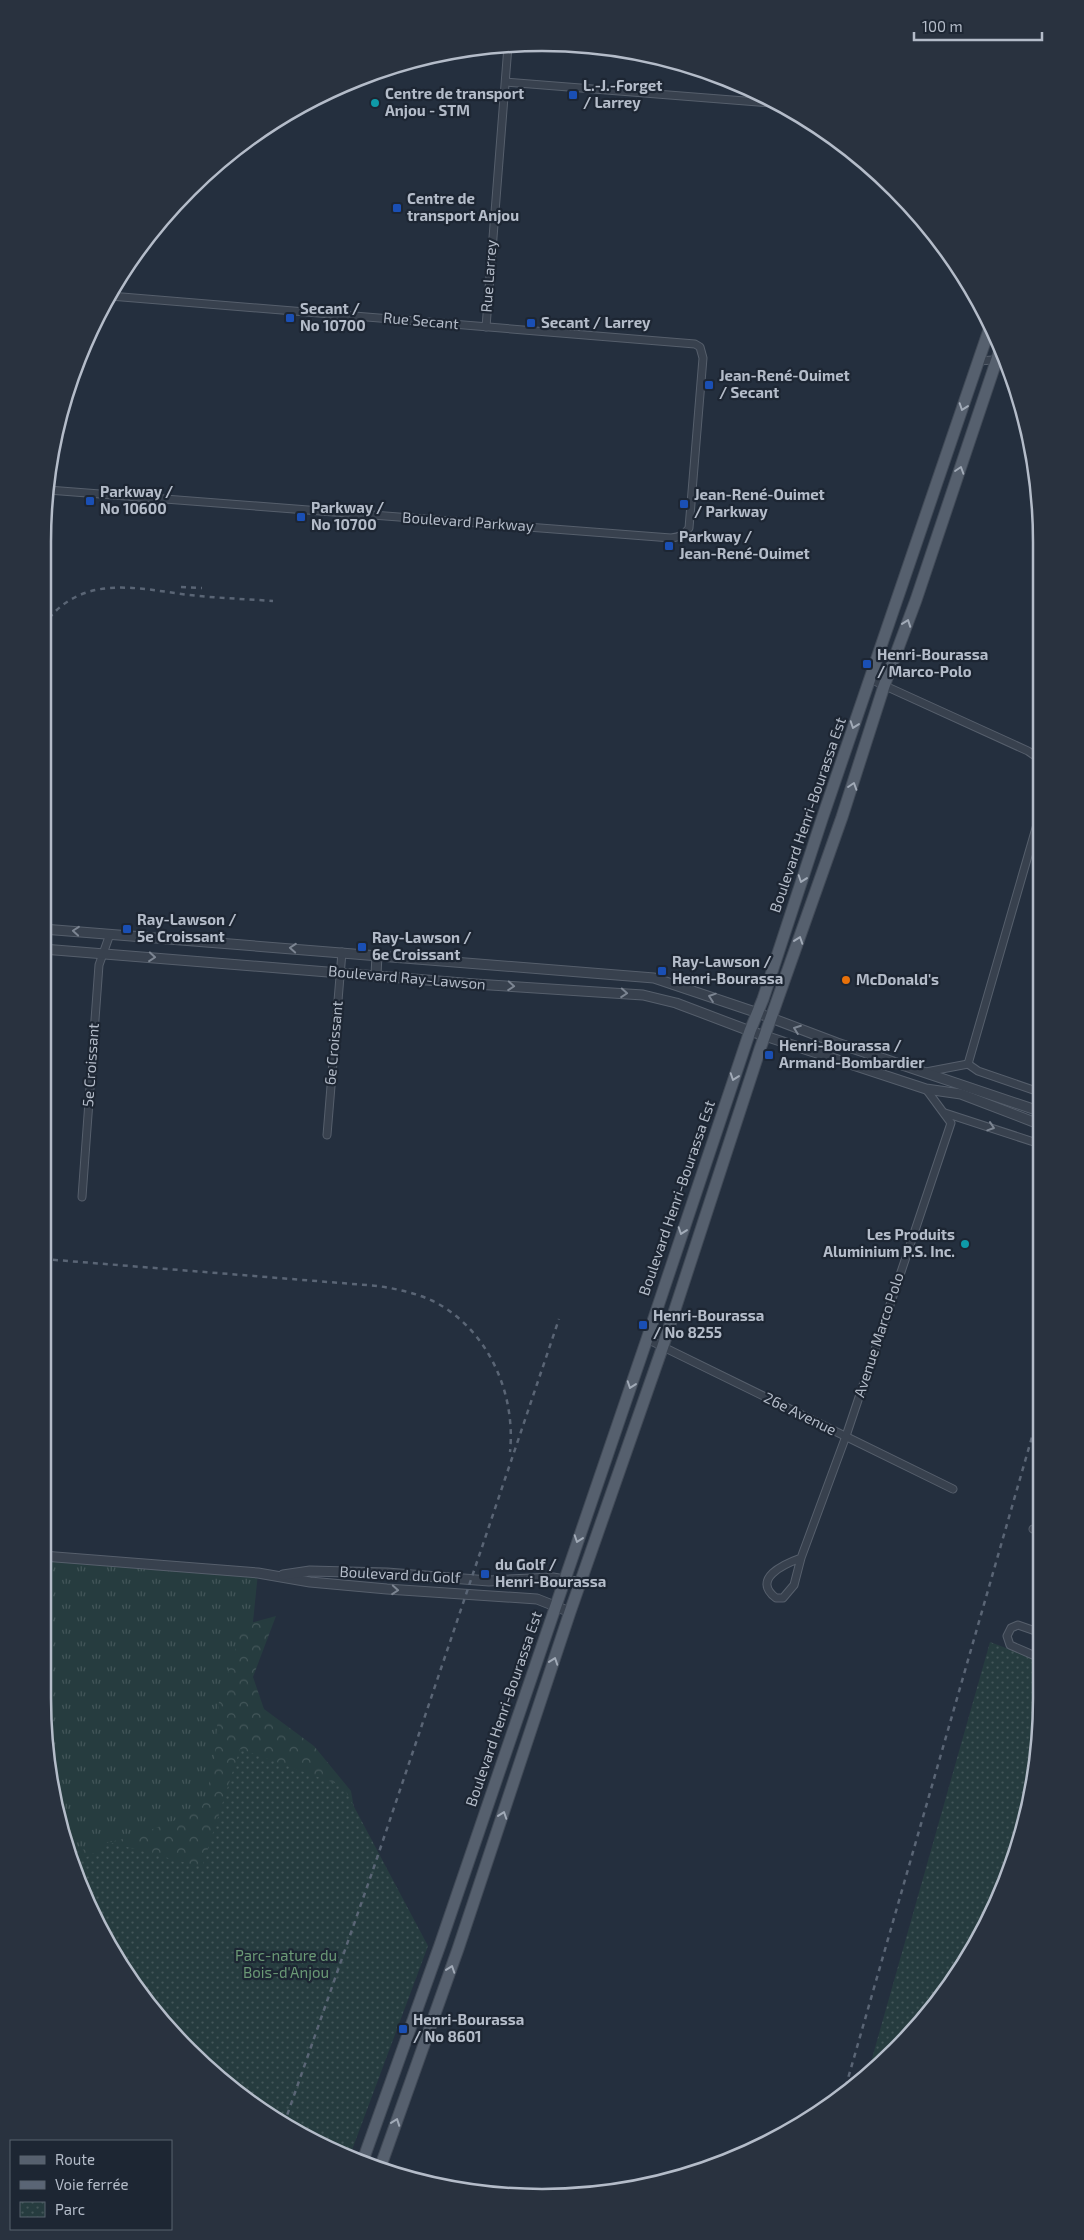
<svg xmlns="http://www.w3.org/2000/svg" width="1084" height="2240" font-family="'Exo 2',sans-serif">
<defs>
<pattern id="grass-tufts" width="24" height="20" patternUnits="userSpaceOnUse" patternTransform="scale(1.25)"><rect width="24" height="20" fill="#263c3f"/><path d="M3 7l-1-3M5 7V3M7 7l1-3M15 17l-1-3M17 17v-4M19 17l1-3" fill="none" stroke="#435659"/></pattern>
<pattern id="forest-crowns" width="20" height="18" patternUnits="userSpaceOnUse" patternTransform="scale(1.25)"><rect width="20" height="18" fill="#263c3f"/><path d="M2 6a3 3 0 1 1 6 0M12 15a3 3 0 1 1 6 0" fill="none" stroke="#435659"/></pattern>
<pattern id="park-dots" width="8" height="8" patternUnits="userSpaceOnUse" patternTransform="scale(1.25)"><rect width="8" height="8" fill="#263c3f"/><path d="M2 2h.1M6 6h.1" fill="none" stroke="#435659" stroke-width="1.8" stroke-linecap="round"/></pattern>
</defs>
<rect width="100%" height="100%" fill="#242f3e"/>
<polygon fill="url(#grass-tufts)" points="43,1556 258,1573 240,1749 202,1867 69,1859 52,1795 43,1698"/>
<polygon fill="url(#forest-crowns)" points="276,1616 253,1677 264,1709 314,1746 351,1791 363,1859 212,2073 146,2002 109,1947 68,1854 143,1833 201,1810 214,1766 219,1701 243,1625"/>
<g fill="url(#park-dots)">
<polygon points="990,1642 1041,1661 1041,1698 1032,1796 1003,1889 957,1976 895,2051 867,2076"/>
<polygon points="240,1749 343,1786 428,1946 349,2158 292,2130 212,2073 146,2002 109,1947 72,1865 112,1843 202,1867"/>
</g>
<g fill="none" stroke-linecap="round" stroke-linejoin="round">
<defs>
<g id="minor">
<polyline points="506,82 771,103"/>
<polyline points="486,327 508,46"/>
<polyline points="979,361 1006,359"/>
<path d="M 48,490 L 671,538 C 680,537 684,535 689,528 L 703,358 L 700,347 L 695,344 L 110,296"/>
<polyline points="870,679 1028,751 1038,758"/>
<polyline points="968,1064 1038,821"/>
<polyline points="926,1072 968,1064 978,1071 1039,1092"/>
<polyline points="945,1113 1040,1144"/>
<polyline points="327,1135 342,952"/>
<polyline points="82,1197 99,965 110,934"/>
<polyline points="647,1339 953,1489"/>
<polyline points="1033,1529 1041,1533"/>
<path d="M 801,1558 C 784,1564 751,1579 776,1598 L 783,1598 L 794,1585 L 801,1558 L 846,1436 L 951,1123 L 926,1089"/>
<polyline points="1041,1633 1018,1625 1011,1628 1007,1636 1010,1645 1033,1655 1038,1653 1041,1648"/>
</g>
<g id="tertiary">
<polyline points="43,929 654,978 758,1013 837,1043 1039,1111"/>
<polyline points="43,949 475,984 643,995 676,1003 750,1031 926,1089 961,1094 1039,1124"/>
<polyline points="376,975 377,955"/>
<polyline points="43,1556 258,1573 310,1582 387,1589 537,1599 570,1612"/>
<polyline points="283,1575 310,1571 387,1573 489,1581 553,1578 582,1583"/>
</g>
<g id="primary">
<polyline points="362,2163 440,1945 647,1339 750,1031 763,999 822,819 990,327"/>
<polyline points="380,2168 458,1949 570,1612 663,1346 760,1049 842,817 884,686 916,600 1001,347"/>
</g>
</defs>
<use href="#minor" stroke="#565f6c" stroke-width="9"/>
<use href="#tertiary" stroke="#565f6c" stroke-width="11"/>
<use href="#primary" stroke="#414a57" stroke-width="13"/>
<use href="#minor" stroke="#38414e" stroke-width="7"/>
<use href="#tertiary" stroke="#38414e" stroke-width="9"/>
<use href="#primary" stroke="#56606e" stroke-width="11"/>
<g stroke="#5a6575" stroke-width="2.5" stroke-dasharray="5 5" stroke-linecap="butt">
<polyline points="181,587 202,588"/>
<path d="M 43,626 C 80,573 135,588 189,595 C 217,598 245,599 273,601"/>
<path d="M 43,1259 L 378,1286 C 397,1289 416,1293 433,1301 C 488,1329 516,1393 510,1452"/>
<polyline points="843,2096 1040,1409"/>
<polyline points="284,2124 374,1867 559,1319"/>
</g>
</g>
<defs><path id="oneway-chevron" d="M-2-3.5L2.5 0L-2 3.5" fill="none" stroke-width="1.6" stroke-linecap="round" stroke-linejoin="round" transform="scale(1.25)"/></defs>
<g stroke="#a1aab7">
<use href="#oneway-chevron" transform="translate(963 407) rotate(109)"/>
<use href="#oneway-chevron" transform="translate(960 470) rotate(-72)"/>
<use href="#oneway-chevron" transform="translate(907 623) rotate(-70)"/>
<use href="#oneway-chevron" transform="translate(854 725) rotate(109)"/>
<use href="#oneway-chevron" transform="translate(853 786) rotate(-72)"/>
<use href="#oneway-chevron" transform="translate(802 879) rotate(109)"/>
<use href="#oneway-chevron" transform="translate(799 940) rotate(-71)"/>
<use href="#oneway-chevron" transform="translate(734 1077) rotate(109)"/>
<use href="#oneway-chevron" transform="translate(682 1231) rotate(109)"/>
<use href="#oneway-chevron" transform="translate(631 1385) rotate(109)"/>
<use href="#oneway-chevron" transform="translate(578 1539) rotate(109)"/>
<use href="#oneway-chevron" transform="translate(554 1661) rotate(-71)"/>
<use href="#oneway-chevron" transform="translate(503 1815) rotate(-71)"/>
<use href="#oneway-chevron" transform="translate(451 1969) rotate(-71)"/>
<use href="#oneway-chevron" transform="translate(396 2122) rotate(-70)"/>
</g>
<g stroke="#7c8592">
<use href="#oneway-chevron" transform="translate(76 931) rotate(-175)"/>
<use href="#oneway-chevron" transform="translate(293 948) rotate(-176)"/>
<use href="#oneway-chevron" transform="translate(152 957) rotate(5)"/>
<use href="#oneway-chevron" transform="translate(511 986) rotate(4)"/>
<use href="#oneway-chevron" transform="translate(624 993) rotate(4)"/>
<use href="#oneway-chevron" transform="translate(712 997) rotate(-161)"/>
<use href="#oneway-chevron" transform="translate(797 1029) rotate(-160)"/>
<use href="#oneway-chevron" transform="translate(991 1127) rotate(18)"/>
<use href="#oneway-chevron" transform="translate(395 1590) rotate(4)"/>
</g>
<g fill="#1a4fb4" stroke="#1d2633" stroke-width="2">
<rect x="568" y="90" width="10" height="10" rx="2.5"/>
<rect x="392" y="203" width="10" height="10" rx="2.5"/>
<rect x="285" y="313" width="10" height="10" rx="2.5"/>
<rect x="526" y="318" width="10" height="10" rx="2.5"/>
<rect x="704" y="380" width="10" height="10" rx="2.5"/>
<rect x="85" y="496" width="10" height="10" rx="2.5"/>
<rect x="679" y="499" width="10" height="10" rx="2.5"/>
<rect x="296" y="512" width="10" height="10" rx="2.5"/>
<rect x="664" y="541" width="10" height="10" rx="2.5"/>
<rect x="862" y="659" width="10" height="10" rx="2.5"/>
<rect x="122" y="924" width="10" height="10" rx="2.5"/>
<rect x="357" y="942" width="10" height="10" rx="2.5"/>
<rect x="657" y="966" width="10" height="10" rx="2.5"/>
<rect x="764" y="1050" width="10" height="10" rx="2.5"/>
<rect x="638" y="1320" width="10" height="10" rx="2.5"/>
<rect x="480" y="1569" width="10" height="10" rx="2.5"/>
<rect x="398" y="2024" width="10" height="10" rx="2.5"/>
</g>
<g fill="#0f9aa8" stroke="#1d2633" stroke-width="2">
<circle cx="375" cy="103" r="5"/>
<circle cx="965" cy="1244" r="5"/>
</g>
<circle fill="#e8710a" stroke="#1d2633" stroke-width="2" cx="846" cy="980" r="5"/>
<g text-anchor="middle" stroke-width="4.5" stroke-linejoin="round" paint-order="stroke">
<g font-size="15" font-weight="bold" fill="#b4bcc9" stroke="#1d2633" text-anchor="start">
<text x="583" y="91">L.-J.-Forget<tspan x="583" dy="17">/ Larrey</tspan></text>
<text x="385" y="99">Centre de transport<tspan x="385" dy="17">Anjou - STM</tspan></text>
<text x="407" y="204">Centre de<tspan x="407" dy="17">transport Anjou</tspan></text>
<text x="300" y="314">Secant /<tspan x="300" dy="17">No 10700</tspan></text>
<text x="541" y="328">Secant / Larrey</text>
<text x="719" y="381">Jean-René-Ouimet<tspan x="719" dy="17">/ Secant</tspan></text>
<text x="100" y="497">Parkway /<tspan x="100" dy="17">No 10600</tspan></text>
<text x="694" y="500">Jean-René-Ouimet<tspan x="694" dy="17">/ Parkway</tspan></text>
<text x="311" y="513">Parkway /<tspan x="311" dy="17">No 10700</tspan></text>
<text x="679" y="542">Parkway /<tspan x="679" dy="17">Jean-René-Ouimet</tspan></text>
<text x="877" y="660">Henri-Bourassa<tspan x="877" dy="17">/ Marco-Polo</tspan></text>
<text x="137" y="925">Ray-Lawson /<tspan x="137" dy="17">5e Croissant</tspan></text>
<text x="372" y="943">Ray-Lawson /<tspan x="372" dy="17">6e Croissant</tspan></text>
<text x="672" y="967">Ray-Lawson /<tspan x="672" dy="17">Henri-Bourassa</tspan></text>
<text x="856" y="985">McDonald's</text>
<text x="779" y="1051">Henri-Bourassa /<tspan x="779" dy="17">Armand-Bombardier</tspan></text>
<text x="955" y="1240" text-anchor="end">Les Produits<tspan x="955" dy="17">Aluminium P.S. Inc.</tspan></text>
<text x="653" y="1321">Henri-Bourassa<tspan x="653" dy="17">/ No 8255</tspan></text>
<text x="495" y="1570">du Golf /<tspan x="495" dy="17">Henri-Bourassa</tspan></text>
<text x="413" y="2025">Henri-Bourassa<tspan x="413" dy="17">/ No 8601</tspan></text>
</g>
<g font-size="15" fill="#b4bcc9" stroke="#1d2633">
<text transform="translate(489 276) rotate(-86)" y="5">Rue Larrey</text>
<text transform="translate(421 321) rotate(5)" y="5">Rue Secant</text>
<text transform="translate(468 522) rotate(4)" y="5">Boulevard Parkway</text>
<text transform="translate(808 815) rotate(-71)" y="5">Boulevard Henri-Bourassa Est</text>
<text transform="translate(407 978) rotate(5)" y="5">Boulevard Ray-Lawson</text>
<text transform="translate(334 1043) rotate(-85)" y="5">6e Croissant</text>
<text transform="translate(91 1065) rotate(-86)" y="5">5e Croissant</text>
<text transform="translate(677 1198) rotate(-71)" y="5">Boulevard Henri-Bourassa Est</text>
<text transform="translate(879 1335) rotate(-72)" y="5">Avenue Marco Polo</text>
<text transform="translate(800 1414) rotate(26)" y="5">26e Avenue</text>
<text transform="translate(400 1575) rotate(3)" y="5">Boulevard du Golf</text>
<text transform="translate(504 1709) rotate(-71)" y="5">Boulevard Henri-Bourassa Est</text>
</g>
<g font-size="15" fill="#6b9a76" stroke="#1d2633">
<text x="286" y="1961">Parc-nature du<tspan x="286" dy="17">Bois-d'Anjou</tspan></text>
</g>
</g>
<path d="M0 0H1084V2240H0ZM542 51H542A491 491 0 0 1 1033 542V1698A491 491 0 0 1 542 2189H542A491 491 0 0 1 51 1698V542A491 491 0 0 1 542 51Z" fill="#29323f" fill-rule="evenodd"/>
<path fill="none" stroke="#b4bcc9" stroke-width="2.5" d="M542 51H542A491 491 0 0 1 1033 542V1698A491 491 0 0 1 542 2189H542A491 491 0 0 1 51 1698V542A491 491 0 0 1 542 51Z"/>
<rect x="10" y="2140" width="162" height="90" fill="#1d2633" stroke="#59626f"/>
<rect x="20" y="2156" width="25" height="8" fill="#56606e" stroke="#59626f"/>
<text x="55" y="2165" font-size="15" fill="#b4bcc9">Route</text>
<rect x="20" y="2181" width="25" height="8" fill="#5a6575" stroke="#59626f"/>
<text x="55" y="2190" font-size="15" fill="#b4bcc9">Voie ferrée</text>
<rect x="20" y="2202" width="25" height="15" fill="url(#park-dots)" stroke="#59626f"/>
<text x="55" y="2215" font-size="15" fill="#b4bcc9">Parc</text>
<path d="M914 32v8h128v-8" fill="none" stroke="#b4bcc9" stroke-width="2.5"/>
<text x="922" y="32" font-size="15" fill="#b4bcc9" stroke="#1d2633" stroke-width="4" paint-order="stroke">100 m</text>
</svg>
